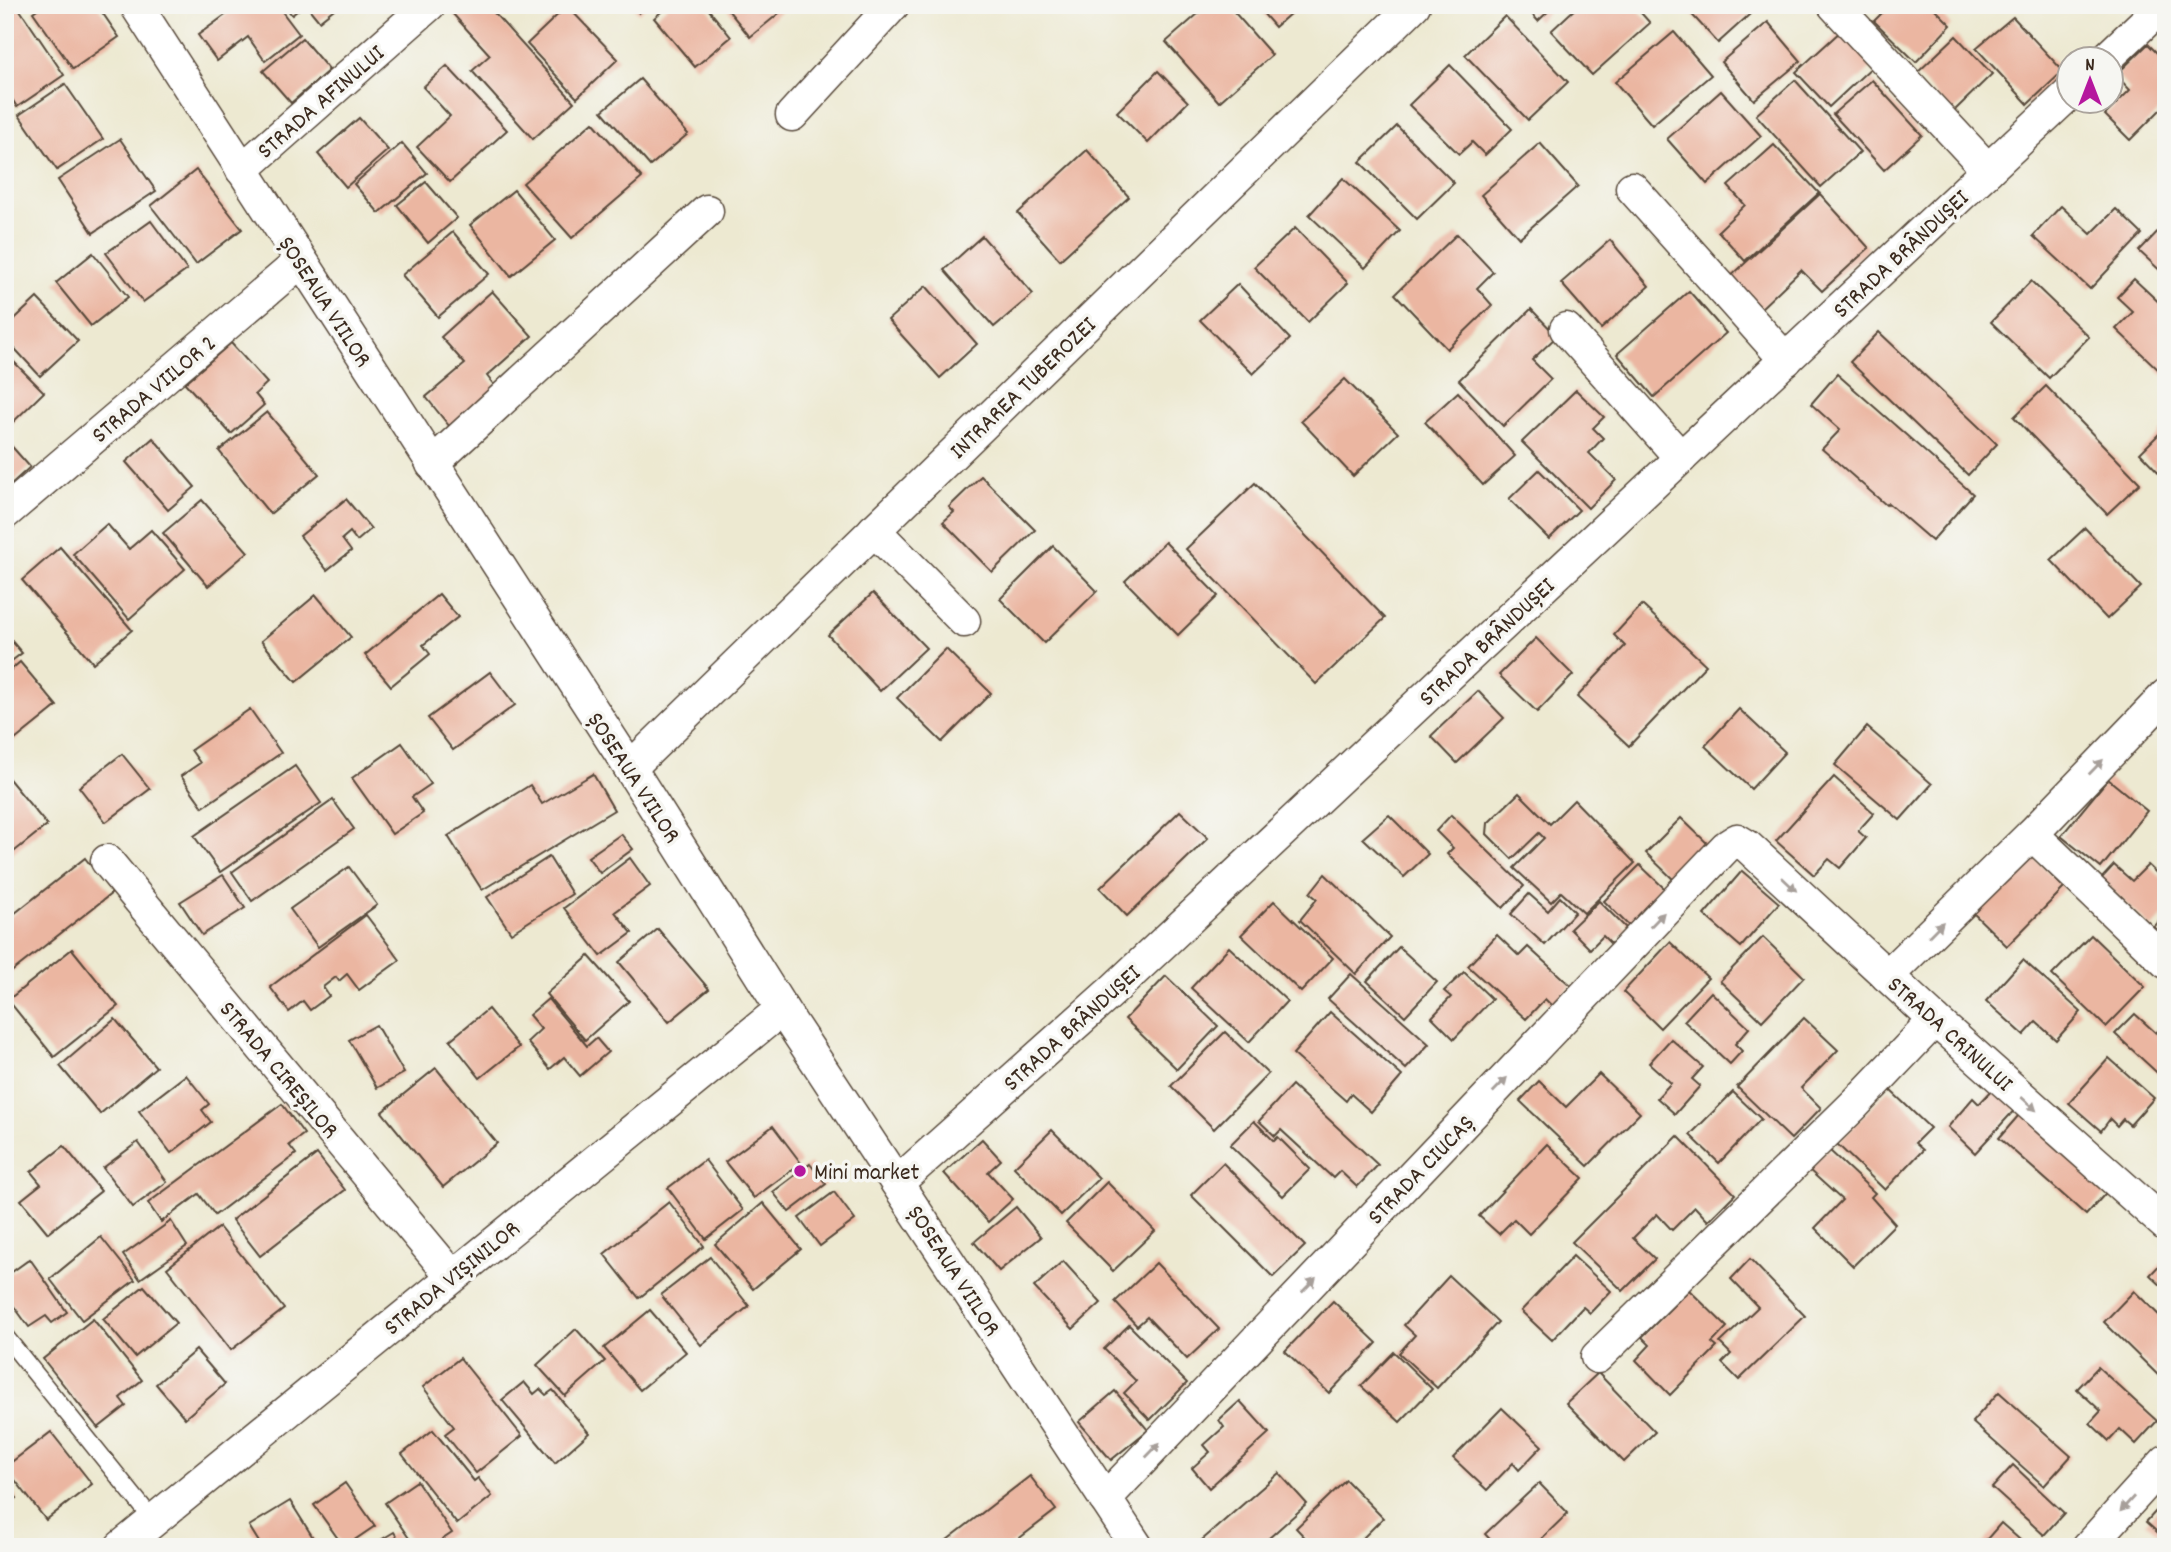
<svg xmlns="http://www.w3.org/2000/svg" width="2171" height="1552" font-family="Dekko,sans-serif">
<rect width="100%" height="100%" fill="#f6f6f2"/>
<filter id="ink" filterUnits="userSpaceOnUse"><feTurbulence type="fractalNoise" baseFrequency=".0143" numOctaves="2"/><feDisplacementMap in="SourceGraphic" scale="14" xChannelSelector="R" yChannelSelector="G"/><feConvolveMatrix kernelMatrix="1 2 1 2 8 2 1 2 1" color-interpolation-filters="sRGB"/></filter>
<filter id="wash" filterUnits="userSpaceOnUse"><feTurbulence type="fractalNoise" baseFrequency=".00686" numOctaves="4" result="noise"/><feDisplacementMap in="SourceGraphic" scale="28" xChannelSelector="R" yChannelSelector="G"/><feGaussianBlur stdDeviation="1.57" result="paint"/><feColorMatrix in="noise" values="0 0 0 0 0 0 0 0 0 0 0 0 0 0 0 0 0 1.4 0 .05"/><feComposite in="paint" operator="in"/></filter>
<g filter="url(#wash)">
<rect width="100%" height="100%" fill="#ede9d1"/>
<g id="blocks">
<g fill="#ebb6a1">
<polygon points="43,5 97,5 119,37 73,69 33,12"/>
<polygon points="239,5 277,5 299,34 265,61 248,37 217,61 198,35"/>
<polygon points="284,5 304,5 292,15"/>
<polygon points="306,5 339,5 319,21"/>
<polygon points="461,5 487,5 574,102 533,139 472,71 490,55 452,13"/>
<polygon points="631,5 647,5 639,13"/>
<polygon points="669,5 705,5 731,37 695,67 654,18"/>
<polygon points="724,5 778,5 783,10 750,37"/>
<polygon points="1208,5 1228,5 1272,55 1219,102 1166,42"/>
<polygon points="1256,5 1300,5 1275,27"/>
<polygon points="1524,5 1555,5 1538,21"/>
<polygon points="1579,5 1634,5 1650,23 1592,75 1551,31"/>
<polygon points="1688,5 1760,5 1718,43 1685,7"/>
<polygon points="1890,5 1931,5 1951,25 1916,62 1874,21"/>
<polygon points="567,6 618,59 577,98 527,44"/>
<polygon points="18,7 64,75 17,107 5,88 5,16"/>
<polygon points="1505,16 1568,82 1528,120 1465,55"/>
<polygon points="2013,17 2063,71 2028,104 1976,48"/>
<polygon points="1768,22 1801,61 1754,100 1721,62"/>
<polygon points="1842,30 1874,65 1829,107 1796,72"/>
<polygon points="1674,32 1711,75 1652,125 1615,82"/>
<polygon points="1956,36 1992,74 1953,112 1916,74"/>
<polygon points="302,38 329,70 291,103 263,71"/>
<polygon points="2148,44 2166,62 2166,104 2130,140 2105,115 2130,90 2116,75"/>
<polygon points="1450,65 1512,129 1485,155 1472,142 1459,154 1409,105"/>
<polygon points="447,66 507,130 450,182 417,147 450,116 423,87"/>
<polygon points="1158,71 1188,102 1148,143 1117,112"/>
<polygon points="640,79 688,134 650,166 602,111"/>
<polygon points="1795,80 1860,152 1821,187 1756,115"/>
<polygon points="1872,80 1922,135 1884,170 1833,114"/>
<polygon points="65,84 103,139 57,170 19,115"/>
<polygon points="1721,91 1761,136 1707,184 1667,139"/>
<polygon points="359,118 388,150 346,187 318,154"/>
<polygon points="593,122 642,178 572,238 523,183"/>
<polygon points="1397,126 1454,183 1417,219 1360,162"/>
<polygon points="120,139 156,191 93,233 58,180"/>
<polygon points="402,143 427,173 379,213 354,184"/>
<polygon points="1540,143 1578,186 1519,238 1481,195"/>
<polygon points="1774,145 1819,193 1745,261 1718,231 1745,205 1728,186"/>
<polygon points="1087,150 1129,197 1060,260 1018,213"/>
<polygon points="196,170 242,229 196,264 151,206"/>
<polygon points="1343,178 1400,231 1365,268 1309,215"/>
<polygon points="426,182 457,218 428,243 397,205"/>
<polygon points="514,190 555,240 511,276 470,225"/>
<polygon points="1820,194 1869,248 1822,291 1801,270 1758,311 1729,278"/>
<polygon points="2061,206 2091,234 2116,209 2142,234 2090,289 2033,236"/>
<polygon points="151,221 187,270 143,302 106,253"/>
<polygon points="2166,223 2166,276 2139,251"/>
<polygon points="1295,228 1348,283 1308,322 1254,267"/>
<polygon points="453,232 489,274 438,317 402,275"/>
<polygon points="1457,234 1493,272 1477,288 1492,305 1447,349 1395,294"/>
<polygon points="982,236 1033,294 994,327 944,270"/>
<polygon points="1610,240 1649,286 1601,329 1561,283"/>
<polygon points="93,253 128,297 91,326 56,283"/>
<polygon points="2134,279 2166,309 2166,377 2116,329 2133,312 2117,297"/>
<polygon points="2031,281 2089,337 2049,378 1991,322"/>
<polygon points="1238,284 1290,339 1253,374 1200,320"/>
<polygon points="926,286 977,344 940,378 888,320"/>
<polygon points="492,291 532,336 487,376 497,389 454,432 426,397 465,364 441,337"/>
<polygon points="1689,291 1726,333 1654,397 1617,354"/>
<polygon points="37,298 78,341 40,376 5,338 5,328"/>
<polygon points="1531,309 1557,336 1532,360 1551,379 1503,426 1459,380"/>
<polygon points="1879,332 1997,444 1968,475 1850,362"/>
<polygon points="231,343 267,383 255,394 264,405 231,434 185,383"/>
<polygon points="5,353 44,392 5,430"/>
<polygon points="1837,374 1973,494 1932,541 1888,503 1886,505 1822,449 1840,430 1811,404"/>
<polygon points="1345,379 1398,433 1353,476 1301,421"/>
<polygon points="2046,386 2140,483 2107,514 2014,417"/>
<polygon points="1576,390 1604,417 1593,428 1603,438 1589,453 1616,480 1588,508 1522,442"/>
<polygon points="1458,392 1515,456 1483,485 1425,422"/>
<polygon points="267,412 319,474 270,514 219,451"/>
<polygon points="2166,427 2166,480 2140,453"/>
<polygon points="153,438 195,487 168,510 126,462"/>
<polygon points="7,441 30,467 9,486 5,482"/>
<polygon points="1539,470 1579,510 1549,539 1509,499"/>
<polygon points="981,476 1035,530 992,572 943,522 954,512 949,507"/>
<polygon points="1255,483 1385,618 1316,684 1186,549"/>
<polygon points="346,499 371,529 357,541 350,532 342,539 351,551 327,570 300,536"/>
<polygon points="202,500 248,552 208,586 163,533"/>
<polygon points="107,524 129,549 151,530 185,569 129,619 73,554"/>
<polygon points="2085,528 2141,587 2107,619 2051,560"/>
<polygon points="1165,542 1218,596 1178,635 1125,581"/>
<polygon points="1053,546 1097,591 1044,643 1000,599"/>
<polygon points="60,547 132,630 93,663 22,580"/>
<polygon points="873,593 926,648 880,691 828,635"/>
<polygon points="439,594 458,617 423,645 430,654 391,686 365,655"/>
<polygon points="316,595 351,637 296,682 261,641"/>
<polygon points="1642,605 1706,665 1629,746 1577,697 1625,646 1614,635"/>
<polygon points="5,633 22,653 5,666"/>
<polygon points="1536,638 1573,675 1537,712 1499,675"/>
<polygon points="946,649 991,693 942,742 897,698"/>
<polygon points="20,662 57,706 5,748 5,675"/>
<polygon points="490,672 515,705 453,750 428,718"/>
<polygon points="1478,691 1504,718 1457,763 1431,736"/>
<polygon points="250,709 281,753 203,807 181,776 200,763 191,750"/>
<polygon points="1739,709 1785,752 1751,789 1705,746"/>
<polygon points="1867,727 1932,784 1900,820 1835,765"/>
<polygon points="402,743 431,784 412,797 423,813 392,834 352,778"/>
<polygon points="122,754 150,789 106,822 79,787"/>
<polygon points="295,766 321,803 220,872 194,836"/>
<polygon points="5,774 47,825 5,859"/>
<polygon points="593,774 614,810 482,890 448,836 530,785 542,804"/>
<polygon points="1834,777 1874,813 1858,831 1866,838 1840,868 1829,859 1814,875 1776,841"/>
<polygon points="2108,779 2147,811 2101,868 2061,836"/>
<polygon points="1519,793 1550,824 1574,800 1635,863 1584,913 1561,892 1551,902 1514,868 1544,838 1539,833 1512,859 1487,834 1488,823"/>
<polygon points="333,800 354,829 252,901 232,872"/>
<polygon points="1180,811 1208,838 1127,916 1100,888"/>
<polygon points="1389,815 1428,854 1404,877 1363,838"/>
<polygon points="1451,815 1524,886 1503,908 1447,854 1453,848 1436,831"/>
<polygon points="1681,818 1711,847 1677,883 1646,853"/>
<polygon points="621,834 633,849 600,873 588,857"/>
<polygon points="2028,852 2064,888 2007,946 1970,910"/>
<polygon points="549,857 572,894 511,933 487,897"/>
<polygon points="85,858 112,893 5,977 5,921"/>
<polygon points="630,858 650,886 615,912 632,933 601,956 564,908"/>
<polygon points="1640,865 1665,889 1629,926 1604,901"/>
<polygon points="2114,865 2132,881 2148,865 2166,882 2166,913 2152,928 2101,879"/>
<polygon points="349,867 377,905 318,947 290,909"/>
<polygon points="1742,871 1779,903 1741,947 1704,915"/>
<polygon points="1325,874 1390,937 1356,974 1300,920 1317,899 1310,893"/>
<polygon points="223,875 245,908 202,935 180,902"/>
<polygon points="1529,894 1548,911 1560,897 1575,912 1545,945 1511,914"/>
<polygon points="1274,901 1333,958 1301,992 1241,935"/>
<polygon points="1599,901 1627,929 1611,944 1603,936 1590,949 1570,929"/>
<polygon points="366,915 400,960 359,990 347,974 339,981 336,977 323,987 329,996 310,1010 303,1001 289,1012 270,987"/>
<polygon points="658,929 709,989 669,1022 619,962"/>
<polygon points="1497,935 1519,956 1528,947 1571,986 1552,1006 1545,999 1526,1019 1468,966"/>
<polygon points="2091,935 2145,987 2106,1027 2052,975"/>
<polygon points="1763,937 1804,977 1762,1021 1720,981"/>
<polygon points="1670,942 1708,978 1660,1028 1623,992"/>
<polygon points="1229,947 1287,1001 1249,1042 1191,988"/>
<polygon points="1399,947 1437,982 1405,1016 1367,981"/>
<polygon points="72,949 118,1006 54,1057 8,1000"/>
<polygon points="589,956 629,1001 585,1040 546,994"/>
<polygon points="2023,960 2081,1012 2056,1040 2036,1022 2024,1035 1986,1001"/>
<polygon points="1464,972 1492,999 1454,1039 1432,1017 1451,997 1444,991"/>
<polygon points="1351,974 1429,1044 1406,1069 1328,999"/>
<polygon points="1166,976 1218,1026 1177,1069 1125,1019"/>
<polygon points="1711,992 1749,1028 1735,1044 1742,1051 1730,1064 1684,1021"/>
<polygon points="548,999 587,1046 596,1038 608,1052 580,1076 564,1057 550,1069 527,1042 541,1029 529,1015"/>
<polygon points="488,1009 519,1047 480,1078 450,1040"/>
<polygon points="1330,1012 1402,1076 1371,1112 1351,1094 1346,1101 1293,1054"/>
<polygon points="2135,1014 2156,1033 2166,1022 2166,1081 2115,1034"/>
<polygon points="1804,1018 1838,1050 1801,1088 1821,1108 1791,1139 1737,1087"/>
<polygon points="115,1019 156,1067 100,1114 60,1066"/>
<polygon points="376,1025 404,1073 377,1088 349,1040"/>
<polygon points="1225,1032 1268,1074 1214,1129 1171,1086"/>
<polygon points="1671,1039 1703,1067 1692,1079 1700,1086 1675,1114 1657,1098 1671,1083 1649,1063"/>
<polygon points="2109,1058 2154,1098 2130,1125 2123,1119 2117,1126 2110,1119 2101,1131 2069,1103"/>
<polygon points="436,1068 497,1143 443,1187 382,1112"/>
<polygon points="1599,1074 1640,1113 1588,1166 1520,1101 1539,1081 1566,1107"/>
<polygon points="186,1075 209,1104 202,1110 211,1122 171,1153 139,1111"/>
<polygon points="1292,1085 1378,1165 1357,1187 1340,1171 1333,1178 1281,1130 1275,1136 1259,1121"/>
<polygon points="1996,1086 2018,1106 1975,1153 1948,1127 1973,1098 1979,1104"/>
<polygon points="1889,1089 1930,1128 1915,1143 1923,1150 1885,1190 1837,1144"/>
<polygon points="1733,1092 1761,1119 1719,1163 1690,1135"/>
<polygon points="282,1104 304,1134 289,1145 296,1154 215,1215 199,1194 161,1222 148,1203"/>
<polygon points="2025,1108 2113,1185 2086,1215 1999,1138"/>
<polygon points="1254,1121 1274,1141 1278,1137 1310,1169 1283,1196 1230,1145"/>
<polygon points="773,1126 801,1163 754,1198 725,1162"/>
<polygon points="1052,1130 1099,1178 1061,1215 1014,1167"/>
<polygon points="1678,1136 1735,1194 1708,1221 1695,1207 1672,1230 1657,1214 1633,1238 1655,1259 1623,1291 1572,1242"/>
<polygon points="982,1139 1001,1160 988,1172 1013,1199 988,1222 944,1173"/>
<polygon points="138,1142 167,1182 133,1207 103,1168"/>
<polygon points="1547,1144 1583,1178 1529,1234 1514,1219 1499,1234 1479,1216"/>
<polygon points="64,1146 101,1191 48,1233 21,1200 41,1184 31,1172"/>
<polygon points="5,1147 13,1157 5,1163"/>
<polygon points="1828,1149 1875,1193 1871,1197 1895,1224 1853,1266 1815,1228 1842,1200 1808,1169"/>
<polygon points="317,1154 345,1190 260,1256 232,1220"/>
<polygon points="705,1160 743,1210 706,1239 668,1188"/>
<polygon points="1223,1163 1305,1246 1273,1277 1191,1195"/>
<polygon points="810,1164 826,1184 789,1212 773,1192"/>
<polygon points="1107,1182 1155,1231 1113,1271 1066,1223"/>
<polygon points="834,1192 855,1220 820,1246 799,1218"/>
<polygon points="669,1202 704,1246 639,1298 604,1254"/>
<polygon points="763,1203 801,1249 753,1289 715,1244"/>
<polygon points="1016,1207 1041,1237 999,1271 974,1242"/>
<polygon points="171,1221 187,1246 140,1279 123,1255"/>
<polygon points="219,1227 284,1309 231,1350 167,1268"/>
<polygon points="101,1237 135,1280 82,1320 50,1279"/>
<polygon points="1573,1256 1611,1291 1590,1313 1583,1307 1552,1340 1521,1311"/>
<polygon points="710,1257 749,1306 701,1345 661,1295"/>
<polygon points="2166,1258 2166,1290 2150,1275"/>
<polygon points="30,1259 67,1312 52,1323 46,1316 29,1327 5,1294 5,1277"/>
<polygon points="1750,1259 1805,1316 1739,1380 1722,1363 1731,1354 1720,1343 1758,1307 1731,1279"/>
<polygon points="1063,1261 1101,1303 1073,1329 1034,1287"/>
<polygon points="1156,1263 1219,1329 1187,1359 1147,1317 1137,1326 1115,1302"/>
<polygon points="1449,1276 1498,1322 1437,1388 1399,1353 1415,1335 1404,1325"/>
<polygon points="144,1286 176,1323 135,1357 103,1319"/>
<polygon points="1689,1290 1727,1327 1712,1343 1717,1347 1670,1395 1636,1360 1650,1345 1642,1337"/>
<polygon points="2134,1291 2166,1322 2166,1383 2104,1322"/>
<polygon points="1333,1301 1377,1343 1329,1393 1285,1351"/>
<polygon points="650,1310 686,1352 640,1390 604,1348"/>
<polygon points="93,1319 142,1380 120,1398 126,1406 98,1428 43,1359"/>
<polygon points="1129,1325 1187,1383 1150,1420 1124,1393 1136,1381 1104,1349"/>
<polygon points="576,1329 605,1361 565,1396 537,1365"/>
<polygon points="196,1350 225,1384 185,1418 156,1384"/>
<polygon points="1394,1352 1432,1389 1400,1422 1361,1386"/>
<polygon points="460,1358 522,1436 476,1473 445,1434 454,1427 423,1387"/>
<polygon points="2098,1367 2157,1421 2136,1444 2120,1429 2109,1441 2090,1423 2101,1411 2077,1389"/>
<polygon points="1598,1373 1655,1432 1624,1462 1566,1403"/>
<polygon points="524,1382 534,1394 540,1389 546,1395 553,1390 589,1433 555,1463 502,1400"/>
<polygon points="1115,1391 1148,1430 1111,1460 1079,1422"/>
<polygon points="1999,1392 2071,1456 2044,1486 1972,1422"/>
<polygon points="1240,1401 1269,1433 1209,1488 1192,1468 1210,1452 1204,1445 1224,1427 1219,1420"/>
<polygon points="1502,1408 1542,1446 1519,1470 1513,1463 1487,1490 1453,1458"/>
<polygon points="433,1430 474,1481 478,1478 492,1496 457,1524 402,1454"/>
<polygon points="51,1432 92,1484 46,1520 5,1467"/>
<polygon points="2013,1465 2064,1513 2044,1535 1992,1488"/>
<polygon points="1279,1473 1307,1504 1259,1547 1194,1547"/>
<polygon points="1030,1476 1056,1510 1008,1547 938,1547"/>
<polygon points="1346,1480 1383,1518 1354,1547 1314,1547 1296,1528"/>
<polygon points="417,1481 452,1533 431,1547 415,1547 385,1503"/>
<polygon points="5,1483 17,1498 5,1507"/>
<polygon points="345,1483 375,1526 344,1547 314,1505"/>
<polygon points="1539,1483 1568,1513 1533,1547 1497,1547 1485,1534"/>
<polygon points="2166,1500 2166,1540 2146,1522"/>
<polygon points="290,1501 319,1547 262,1547 249,1526"/>
<polygon points="2001,1523 2028,1547 1980,1547"/>
<polygon points="394,1532 403,1547 369,1547"/>
</g>
</g>
</g>
<g filter="url(#ink)">
<use href="#blocks" fill-opacity="0" stroke="#564739" stroke-width="2"/>
<g fill="none" stroke-linecap="round" stroke-linejoin="round">
<defs>
<polyline id="lane" points="5,1336 154,1521"/>
<g id="street">
<polyline points="136,5 630,768 782,1009 1137,1547"/>
<polyline points="1834,5 1988,170"/>
<polyline points="2105,60 2163,5"/>
<polyline points="792,115 893,5"/>
<polyline points="242,170 429,5"/>
<polyline points="1632,188 1786,360"/>
<polyline points="1566,329 1681,458"/>
<polyline points="432,464 707,211"/>
<polyline points="5,513 300,262"/>
<polyline points="874,530 964,621"/>
<polyline points="630,768 1414,5"/>
<polyline points="2032,834 2166,962"/>
<polyline points="107,861 452,1276"/>
<polyline points="1887,976 2032,834 2166,695"/>
<polyline points="897,1183 1111,992 2070,93"/>
<polyline points="1597,1357 1855,1104 1935,1020"/>
<polyline points="1105,1499 1726,847 1737,840 1747,846 1935,1020 2166,1225"/>
<polyline points="121,1547 782,1009"/>
<polyline points="2088,1547 2166,1461"/>
</g>
</defs>
<use href="#lane" stroke="#564739" stroke-width="19"/>
<use href="#street" stroke="#564739" stroke-width="35"/>
<use href="#lane" stroke="#fff" stroke-width="16"/>
<use href="#street" stroke="#fff" stroke-width="32"/>
</g>
<defs><path id="oneway-solid" d="M-6-.8H1V-3.2L6.5 0L1 3.2V.8H-6Z" transform="scale(1.75)"/></defs>
<g fill="#a79f9a">
<use href="#oneway-solid" transform="translate(2096 767) rotate(-46)"/>
<use href="#oneway-solid" transform="translate(1789 884) rotate(43)"/>
<use href="#oneway-solid" transform="translate(1657 920) rotate(-46)"/>
<use href="#oneway-solid" transform="translate(1936 929) rotate(-45)"/>
<use href="#oneway-solid" transform="translate(1500 1085) rotate(-46)"/>
<use href="#oneway-solid" transform="translate(2029 1104) rotate(42)"/>
<use href="#oneway-solid" transform="translate(1309 1285) rotate(-46)"/>
<use href="#oneway-solid" transform="translate(1153 1450) rotate(-46)"/>
<use href="#oneway-solid" transform="translate(2127 1504) rotate(132)"/>
</g>
</g>
<circle fill="#b5179e" stroke="#f6f6f2" stroke-width="2.5" cx="800" cy="1171" r="7"/>
<g text-anchor="middle" stroke-width="7" stroke-linejoin="round" paint-order="stroke">
<g font-size="24" fill="#3b2a1e" stroke="#f6f6f2">
<text transform="translate(320 101) rotate(-41)" y="8">STRADA AFINULUI</text>
<text transform="translate(1900 253) rotate(-43)" y="8">STRADA BRÂNDUȘEI</text>
<text transform="translate(326 301) rotate(57)" y="8">ȘOSEAUA VIILOR</text>
<text transform="translate(1022 387) rotate(-44)" y="8">INTRAREA TUBEROZEI</text>
<text transform="translate(153 388) rotate(-40)" y="8">STRADA VIILOR 2</text>
<text transform="translate(1486 641) rotate(-43)" y="8">STRADA BRÂNDUȘEI</text>
<text transform="translate(635 777) rotate(57)" y="8">ȘOSEAUA VIILOR</text>
<text transform="translate(1071 1027) rotate(-42)" y="8">STRADA BRÂNDUȘEI</text>
<text transform="translate(1951 1033) rotate(42)" y="8">STRADA CRINULUI</text>
<text transform="translate(280 1069) rotate(50)" y="8">STRADA CIREȘILOR</text>
<text transform="translate(1420 1169) rotate(-46)" y="8">STRADA CIUCAȘ</text>
<text transform="translate(955 1270) rotate(57)" y="8">ȘOSEAUA VIILOR</text>
<text transform="translate(451 1277) rotate(-39)" y="8">STRADA VIȘINILOR</text>
</g>
<g font-size="24" fill="#3b2a1e" stroke="#f6f6f2" text-anchor="start">
<text x="814" y="1179">Mini market</text>
</g>
</g>
<rect width="2171" height="1552" fill="none" stroke="#f6f6f2" stroke-width="28"/>
<g transform="translate(2090 80)"><circle r="33" fill="#f6f6f2" stroke="#aba49d" stroke-width="2"/>
<path d="M0-5L12 26L0 18L-12 26Z" fill="#b5179e"/>
<text y="-10" font-size="19" font-weight="bold" text-anchor="middle" fill="#3b2a1e">N</text>
</g>
</svg>
